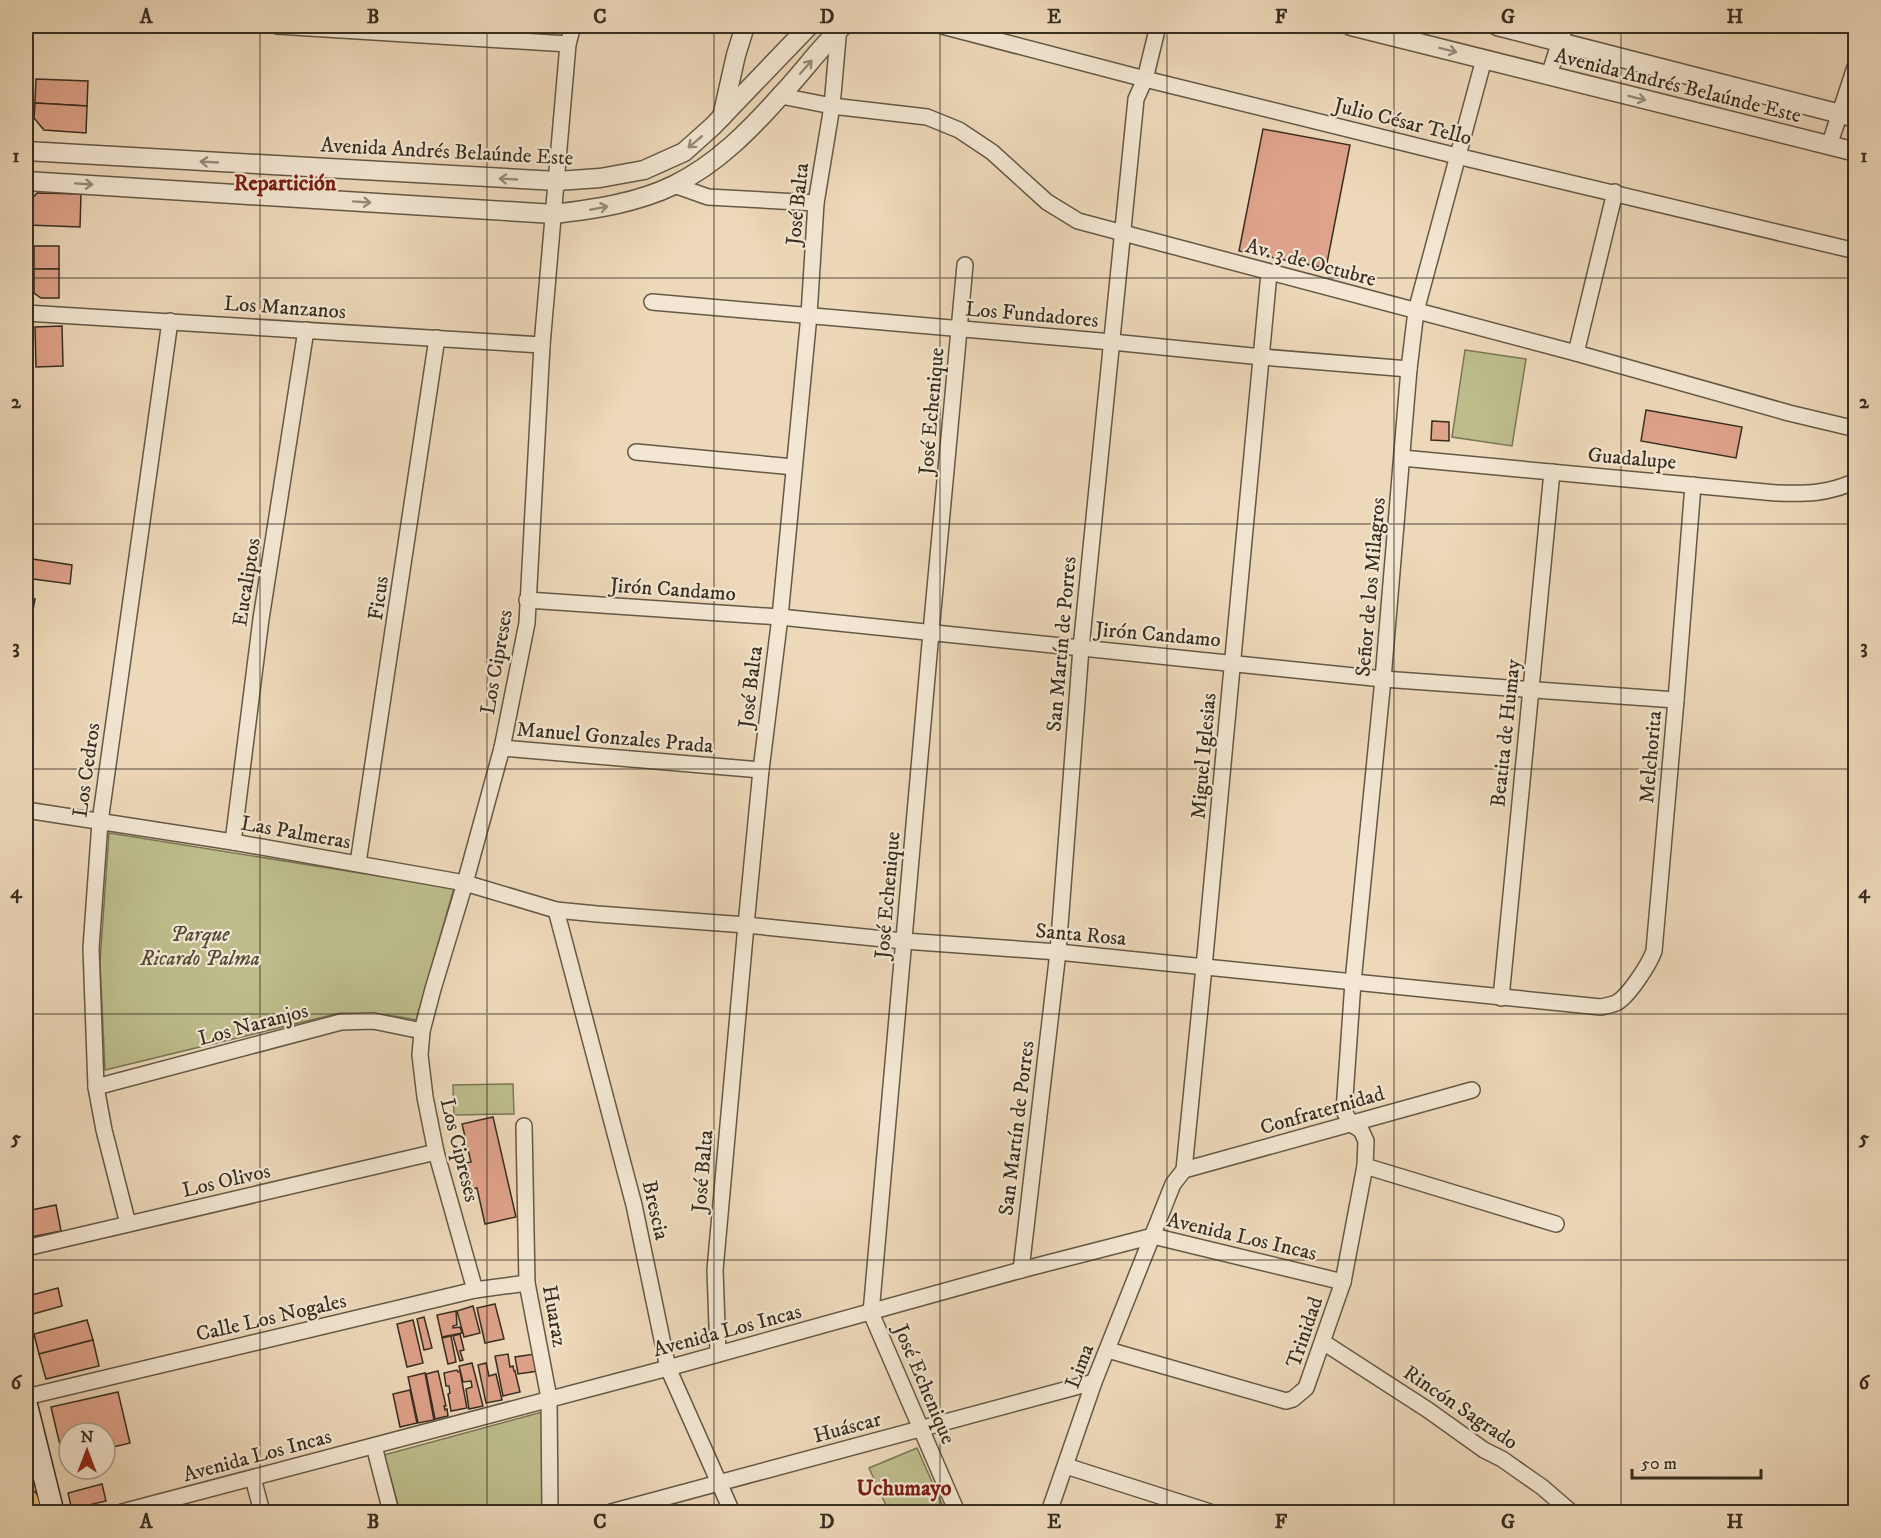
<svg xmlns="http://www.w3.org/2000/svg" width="1881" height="1538" font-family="'IM FELL DW Pica',serif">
<rect width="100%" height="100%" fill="#edd8b9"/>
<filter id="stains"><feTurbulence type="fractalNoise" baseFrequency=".00333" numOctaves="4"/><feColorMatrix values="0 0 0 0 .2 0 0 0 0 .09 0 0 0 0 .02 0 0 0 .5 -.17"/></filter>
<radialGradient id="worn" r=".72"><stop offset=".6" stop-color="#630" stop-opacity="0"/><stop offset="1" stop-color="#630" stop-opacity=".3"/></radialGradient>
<g fill="#bdbd8c" stroke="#7a7656" stroke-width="1.5">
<polygon points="1465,350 1526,359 1512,446 1452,437"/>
<path d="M 109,833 L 454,888 L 416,1020 C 391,1014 366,1014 340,1013 L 105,1070 L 100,962 Z"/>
<polygon points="513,1084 514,1114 454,1115 453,1085"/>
<polygon points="546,1411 549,1512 400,1512 384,1455"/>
<polygon points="917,1448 945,1511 941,1512 889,1512 869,1468"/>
</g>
<g fill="#dfa28a" stroke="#372e20" stroke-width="1.5">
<polygon points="36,79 88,81 87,106 35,103"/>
<polygon points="35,103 87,106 86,133 44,130 34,118"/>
<polygon points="1263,129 1350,145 1326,268 1239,251"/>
<polygon points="37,193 81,194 80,227 28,225 29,202"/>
<rect x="34" y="246" width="25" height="23"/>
<polygon points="34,269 59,269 59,298 41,298 34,293"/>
<polygon points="62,326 63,366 36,367 35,327"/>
<polygon points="1646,410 1742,427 1736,458 1641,441"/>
<polygon points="1432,421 1449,422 1449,441 1431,440"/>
<polygon points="26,558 72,565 70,584 26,578"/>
<polygon points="26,598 35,599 33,610 26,609"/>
<polygon points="493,1117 516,1217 485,1224 477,1188 472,1189 466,1163 471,1162 462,1124"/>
<polygon points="56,1205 61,1231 26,1238 26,1211"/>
<polygon points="58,1288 62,1306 33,1314 28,1296"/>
<polygon points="495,1304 504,1339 485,1343 477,1308"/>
<polygon points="473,1306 480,1333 464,1337 457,1311"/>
<polygon points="456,1311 457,1325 453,1326 453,1328 460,1327 462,1333 442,1337 437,1315"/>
<polygon points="424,1317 432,1348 424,1350 417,1319"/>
<polygon points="87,1320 93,1340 39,1354 34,1334"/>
<polygon points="413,1320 423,1363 407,1367 397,1324"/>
<polygon points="460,1334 464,1350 460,1351 463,1360 460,1361 453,1336"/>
<polygon points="451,1336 456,1362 448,1364 442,1338"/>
<polygon points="93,1340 99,1366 46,1379 39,1354"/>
<polygon points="508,1354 510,1367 513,1366 514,1371 515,1371 520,1392 503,1396 495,1356"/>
<polygon points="535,1354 538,1371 518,1374 515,1357"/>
<polygon points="472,1363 483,1406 469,1409 466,1389 472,1387 471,1381 463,1382 459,1366"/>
<polygon points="486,1363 489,1376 496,1374 502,1400 486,1403 478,1365"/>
<polygon points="457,1370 458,1372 460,1371 467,1408 451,1411 448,1394 450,1393 449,1386 446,1386 444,1373"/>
<polygon points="438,1371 446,1406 444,1406 445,1410 447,1409 448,1416 435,1419 426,1374"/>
<polygon points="425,1373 434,1420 418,1423 408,1377"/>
<polygon points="410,1390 417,1423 400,1427 393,1394"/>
<polygon points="118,1392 130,1443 105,1449 105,1433 69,1433 69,1457 63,1458 51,1407"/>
<polygon points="102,1484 106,1501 76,1508 71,1506 68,1493"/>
</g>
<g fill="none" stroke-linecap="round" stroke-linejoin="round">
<defs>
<g id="minor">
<polyline points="277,26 568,44"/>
<polyline points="942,26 1145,79 1457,156 1856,251"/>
<polyline points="1549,75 1565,26"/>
<polyline points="781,96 832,106 927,117 959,130 992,152 1047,202 1078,221 1576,353 1789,413 1856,429"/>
<polyline points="1829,146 1856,64"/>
<polyline points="674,185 708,197 816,203"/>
<polyline points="652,302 1112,342 1262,357 1409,369"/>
<polyline points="26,313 542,345"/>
<polyline points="1576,353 1615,192"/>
<polyline points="636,452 794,467"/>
<path d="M 1402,458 L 1776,493 C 1807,494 1827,494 1856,481"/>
<polyline points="527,600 780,617 1383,679 1676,700"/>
<polyline points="502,748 761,770"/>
<path d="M 26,810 L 233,842 L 465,883 L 556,910 L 597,914 L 746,925 L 904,941 L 1058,952 L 1601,1007 C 1605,1006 1611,1005 1616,1003 C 1628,997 1649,965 1654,951 L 1676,700 L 1693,485"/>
<polyline points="233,842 261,619 306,330"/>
<polyline points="358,863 437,338"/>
<polyline points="556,910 634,1205 668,1368 732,1512"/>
<polyline points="1501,998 1552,472"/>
<polyline points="96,1087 341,1022 373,1021 422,1031"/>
<polyline points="524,1126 527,1283 549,1398 550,1512"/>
<polyline points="1365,1166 1556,1224"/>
<polyline points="1184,1170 1472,1090"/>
<polyline points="128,1224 104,1130 96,1087 91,948 100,822 170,321"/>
<polyline points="26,1248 436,1152"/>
<polyline points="1021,1270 1058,952 1081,648 1136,99 1145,79 1158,26"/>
<polyline points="475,1290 436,1152 425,1097 420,1055 422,1031 433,989 465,883 502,748 527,623 542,345 568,44 573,26"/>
<polyline points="1323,1342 1428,1410 1484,1450 1502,1459 1542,1487 1571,1512"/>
<polyline points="1108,1350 1286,1401 1293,1399 1306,1388 1343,1282 1365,1166 1366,1141 1361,1130 1351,1124 1344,1111 1353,982 1383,679 1409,369 1416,311 1484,59"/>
<polyline points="718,1354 715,1270 746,925 761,770 780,617 809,315 816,203 832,106 839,26"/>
<polyline points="26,1397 475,1290 527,1283"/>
<polyline points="374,1446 391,1512"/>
<polyline points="1066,1466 1210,1512"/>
<polyline points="253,1478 262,1512"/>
<polyline points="122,1512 668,1368 1021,1270 1153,1236 1343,1282"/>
<polyline points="611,1512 1094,1382"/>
<polyline points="957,1512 871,1313 931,632 965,265"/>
<polyline points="1049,1512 1094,1382 1173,1184 1184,1170 1204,967 1269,273"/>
</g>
<g id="tertiary">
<polyline points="1351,26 1856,152"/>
<polyline points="1497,26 1856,118"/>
<polyline points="722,117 736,55 745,26"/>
<polyline points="26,151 557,181 600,178 644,170 684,152 713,126 809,26"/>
<path d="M 26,181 L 554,214 C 595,209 637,203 674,185 C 717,164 751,129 782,94 C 803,72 821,46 843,26"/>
</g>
<polyline id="secondary" points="26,1403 53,1512"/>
<polyline id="trunk" points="26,1501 29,1512"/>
</defs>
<use href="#minor" stroke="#645846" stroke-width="18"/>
<use href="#tertiary" stroke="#645846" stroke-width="21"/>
<use href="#secondary" stroke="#372e20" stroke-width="24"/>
<use href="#trunk" stroke="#372e20" stroke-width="27"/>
<use href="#minor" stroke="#f3e6d2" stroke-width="15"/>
<use href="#tertiary" stroke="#f3e6d2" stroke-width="18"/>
<use href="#secondary" stroke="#f3e6d2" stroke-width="21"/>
<use href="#trunk" stroke="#e6bc7c" stroke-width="24"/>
</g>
<defs><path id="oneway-shaft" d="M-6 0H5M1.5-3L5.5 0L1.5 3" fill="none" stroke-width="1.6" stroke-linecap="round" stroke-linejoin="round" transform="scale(1.5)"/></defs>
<g stroke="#958a79">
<use href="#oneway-shaft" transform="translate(1448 50) rotate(14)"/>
<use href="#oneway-shaft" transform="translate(806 67) rotate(-49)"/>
<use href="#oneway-shaft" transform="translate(1637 98) rotate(14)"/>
<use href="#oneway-shaft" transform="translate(695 142) rotate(140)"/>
<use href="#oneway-shaft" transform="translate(209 162) rotate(-177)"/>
<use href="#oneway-shaft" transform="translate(508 179) rotate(-177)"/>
<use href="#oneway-shaft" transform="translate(84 184) rotate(4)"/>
<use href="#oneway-shaft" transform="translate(362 202) rotate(4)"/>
<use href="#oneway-shaft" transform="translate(599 208) rotate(-11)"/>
</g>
<path fill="none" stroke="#372e20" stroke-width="1.5" stroke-opacity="0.55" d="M 260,26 L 260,1512M 487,26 L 487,1512M 714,26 L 714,1512M 940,26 L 940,1512M 1167,26 L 1167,1512M 1394,26 L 1394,1512M 1621,26 L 1621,1512M 26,278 L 1856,278M 26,524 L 1856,524M 26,769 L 1856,769M 26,1014 L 1856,1014M 26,1260 L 1856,1260"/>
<g text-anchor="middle" stroke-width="4.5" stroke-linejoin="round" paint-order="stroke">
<g font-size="21" fill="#372e20" stroke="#f3e6d2">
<text transform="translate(1678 85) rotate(14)" y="7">Avenida Andrés Belaúnde Este</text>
<text transform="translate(1403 121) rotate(14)" y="7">Julio César Tello</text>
<text transform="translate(447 151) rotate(3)" y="7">Avenida Andrés Belaúnde Este</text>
<text transform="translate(797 204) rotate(-84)" y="7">José Balta</text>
<text transform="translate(1311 262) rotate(15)" y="7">Av. 3 de Octubre</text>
<text transform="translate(285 307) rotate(4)" y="7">Los Manzanos</text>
<text transform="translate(1032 314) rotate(5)" y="7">Los Fundadores</text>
<text transform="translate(931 411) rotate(-85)" y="7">José Echenique</text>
<text transform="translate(1632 458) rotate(5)" y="7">Guadalupe</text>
<text transform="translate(246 582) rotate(-81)" y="7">Eucaliptos</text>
<text transform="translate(1370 587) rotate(-85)" y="7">Señor de los Milagros</text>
<text transform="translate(673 589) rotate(4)" y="7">Jirón Candamo</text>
<text transform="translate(378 598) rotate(-82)" y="7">Ficus</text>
<text transform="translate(1158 634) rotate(5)" y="7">Jirón Candamo</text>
<text transform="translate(1061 644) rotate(-85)" y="7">San Martín de Porres</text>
<text transform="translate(496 662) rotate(-80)" y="7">Los Cipreses</text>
<text transform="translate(750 687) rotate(-83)" y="7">José Balta</text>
<text transform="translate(1505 733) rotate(-84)" y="7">Beatita de Humay</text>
<text transform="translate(615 737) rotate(5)" y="7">Manuel Gonzales Prada</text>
<text transform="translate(1203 756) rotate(-85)" y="7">Miguel Iglesias</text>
<text transform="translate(1650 757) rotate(-85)" y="7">Melchorita</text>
<text transform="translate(86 770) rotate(-82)" y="7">Los Cedros</text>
<text transform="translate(296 832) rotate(10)" y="7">Las Palmeras</text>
<text transform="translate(887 895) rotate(-85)" y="7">José Echenique</text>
<text transform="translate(1081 934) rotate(5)" y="7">Santa Rosa</text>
<text transform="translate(253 1024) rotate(-15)" y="7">Los Naranjos</text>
<text transform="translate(1322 1110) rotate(-16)" y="7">Confraternidad</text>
<text transform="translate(1016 1128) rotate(-83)" y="7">San Martín de Porres</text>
<text transform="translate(460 1150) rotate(76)" y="7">Los Cipreses</text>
<text transform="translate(702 1171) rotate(-85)" y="7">José Balta</text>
<text transform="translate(226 1180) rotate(-13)" y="7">Los Olivos</text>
<text transform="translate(656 1210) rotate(77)" y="7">Brescia</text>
<text transform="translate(1242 1236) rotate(13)" y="7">Avenida Los Incas</text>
<text transform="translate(555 1316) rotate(80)" y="7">Huaraz</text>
<text transform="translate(271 1317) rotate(-13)" y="7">Calle Los Nogales</text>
<text transform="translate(727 1330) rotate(-15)" y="7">Avenida Los Incas</text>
<text transform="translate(1304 1332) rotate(-71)" y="7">Trinidad</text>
<text transform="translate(1079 1366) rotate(-69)" y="7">Lima</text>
<text transform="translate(925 1384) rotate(67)" y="7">José Echenique</text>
<text transform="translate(1461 1407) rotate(34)" y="7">Rincón Sagrado</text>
<text transform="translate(847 1427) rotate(-15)" y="7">Huáscar</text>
<text transform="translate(257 1455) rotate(-15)" y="7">Avenida Los Incas</text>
</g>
<g font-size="21" font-style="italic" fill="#524b36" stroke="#f3e6d2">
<text x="200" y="941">Parque<tspan x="200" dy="24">Ricardo Palma</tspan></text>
</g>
<g font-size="22" font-weight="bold" fill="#7a1f14" stroke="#f3e6d2">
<text x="285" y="190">Repartición</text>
<text x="904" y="1495">Uchumayo</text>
</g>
</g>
<rect width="1881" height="1538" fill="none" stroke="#edd8b9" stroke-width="66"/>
<g transform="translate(87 1451)"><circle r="28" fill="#f3e6d2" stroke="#a89c8b" stroke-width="1.5"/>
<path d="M0-4.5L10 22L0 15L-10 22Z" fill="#8f2418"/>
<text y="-9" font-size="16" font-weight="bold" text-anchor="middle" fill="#372e20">N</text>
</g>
<path d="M1632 1469v9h129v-9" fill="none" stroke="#372e20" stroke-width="3"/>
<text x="1641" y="1469" font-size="18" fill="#372e20" stroke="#f3e6d2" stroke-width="4.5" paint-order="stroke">50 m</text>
<rect x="33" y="33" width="1815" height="1472" fill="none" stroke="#372e20" stroke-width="2"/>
<g font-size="20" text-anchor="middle" font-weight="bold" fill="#372e20">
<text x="146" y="23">A</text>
<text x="373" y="23">B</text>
<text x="600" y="23">C</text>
<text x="827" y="23">D</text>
<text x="1054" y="23">E</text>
<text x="1281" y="23">F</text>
<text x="1508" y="23">G</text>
<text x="1735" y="23">H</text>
<text x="16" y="162">1</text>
<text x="1864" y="162">1</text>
<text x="16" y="408">2</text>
<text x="1864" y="408">2</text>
<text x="16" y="653">3</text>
<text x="1864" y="653">3</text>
<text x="16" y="898">4</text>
<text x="1864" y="898">4</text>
<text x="16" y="1144">5</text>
<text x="1864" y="1144">5</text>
<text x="16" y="1389">6</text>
<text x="1864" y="1389">6</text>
<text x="146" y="1528">A</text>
<text x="373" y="1528">B</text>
<text x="600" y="1528">C</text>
<text x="827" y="1528">D</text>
<text x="1054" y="1528">E</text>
<text x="1281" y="1528">F</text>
<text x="1508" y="1528">G</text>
<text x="1735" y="1528">H</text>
</g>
<rect width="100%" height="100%" filter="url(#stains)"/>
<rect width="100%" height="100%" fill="url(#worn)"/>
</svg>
